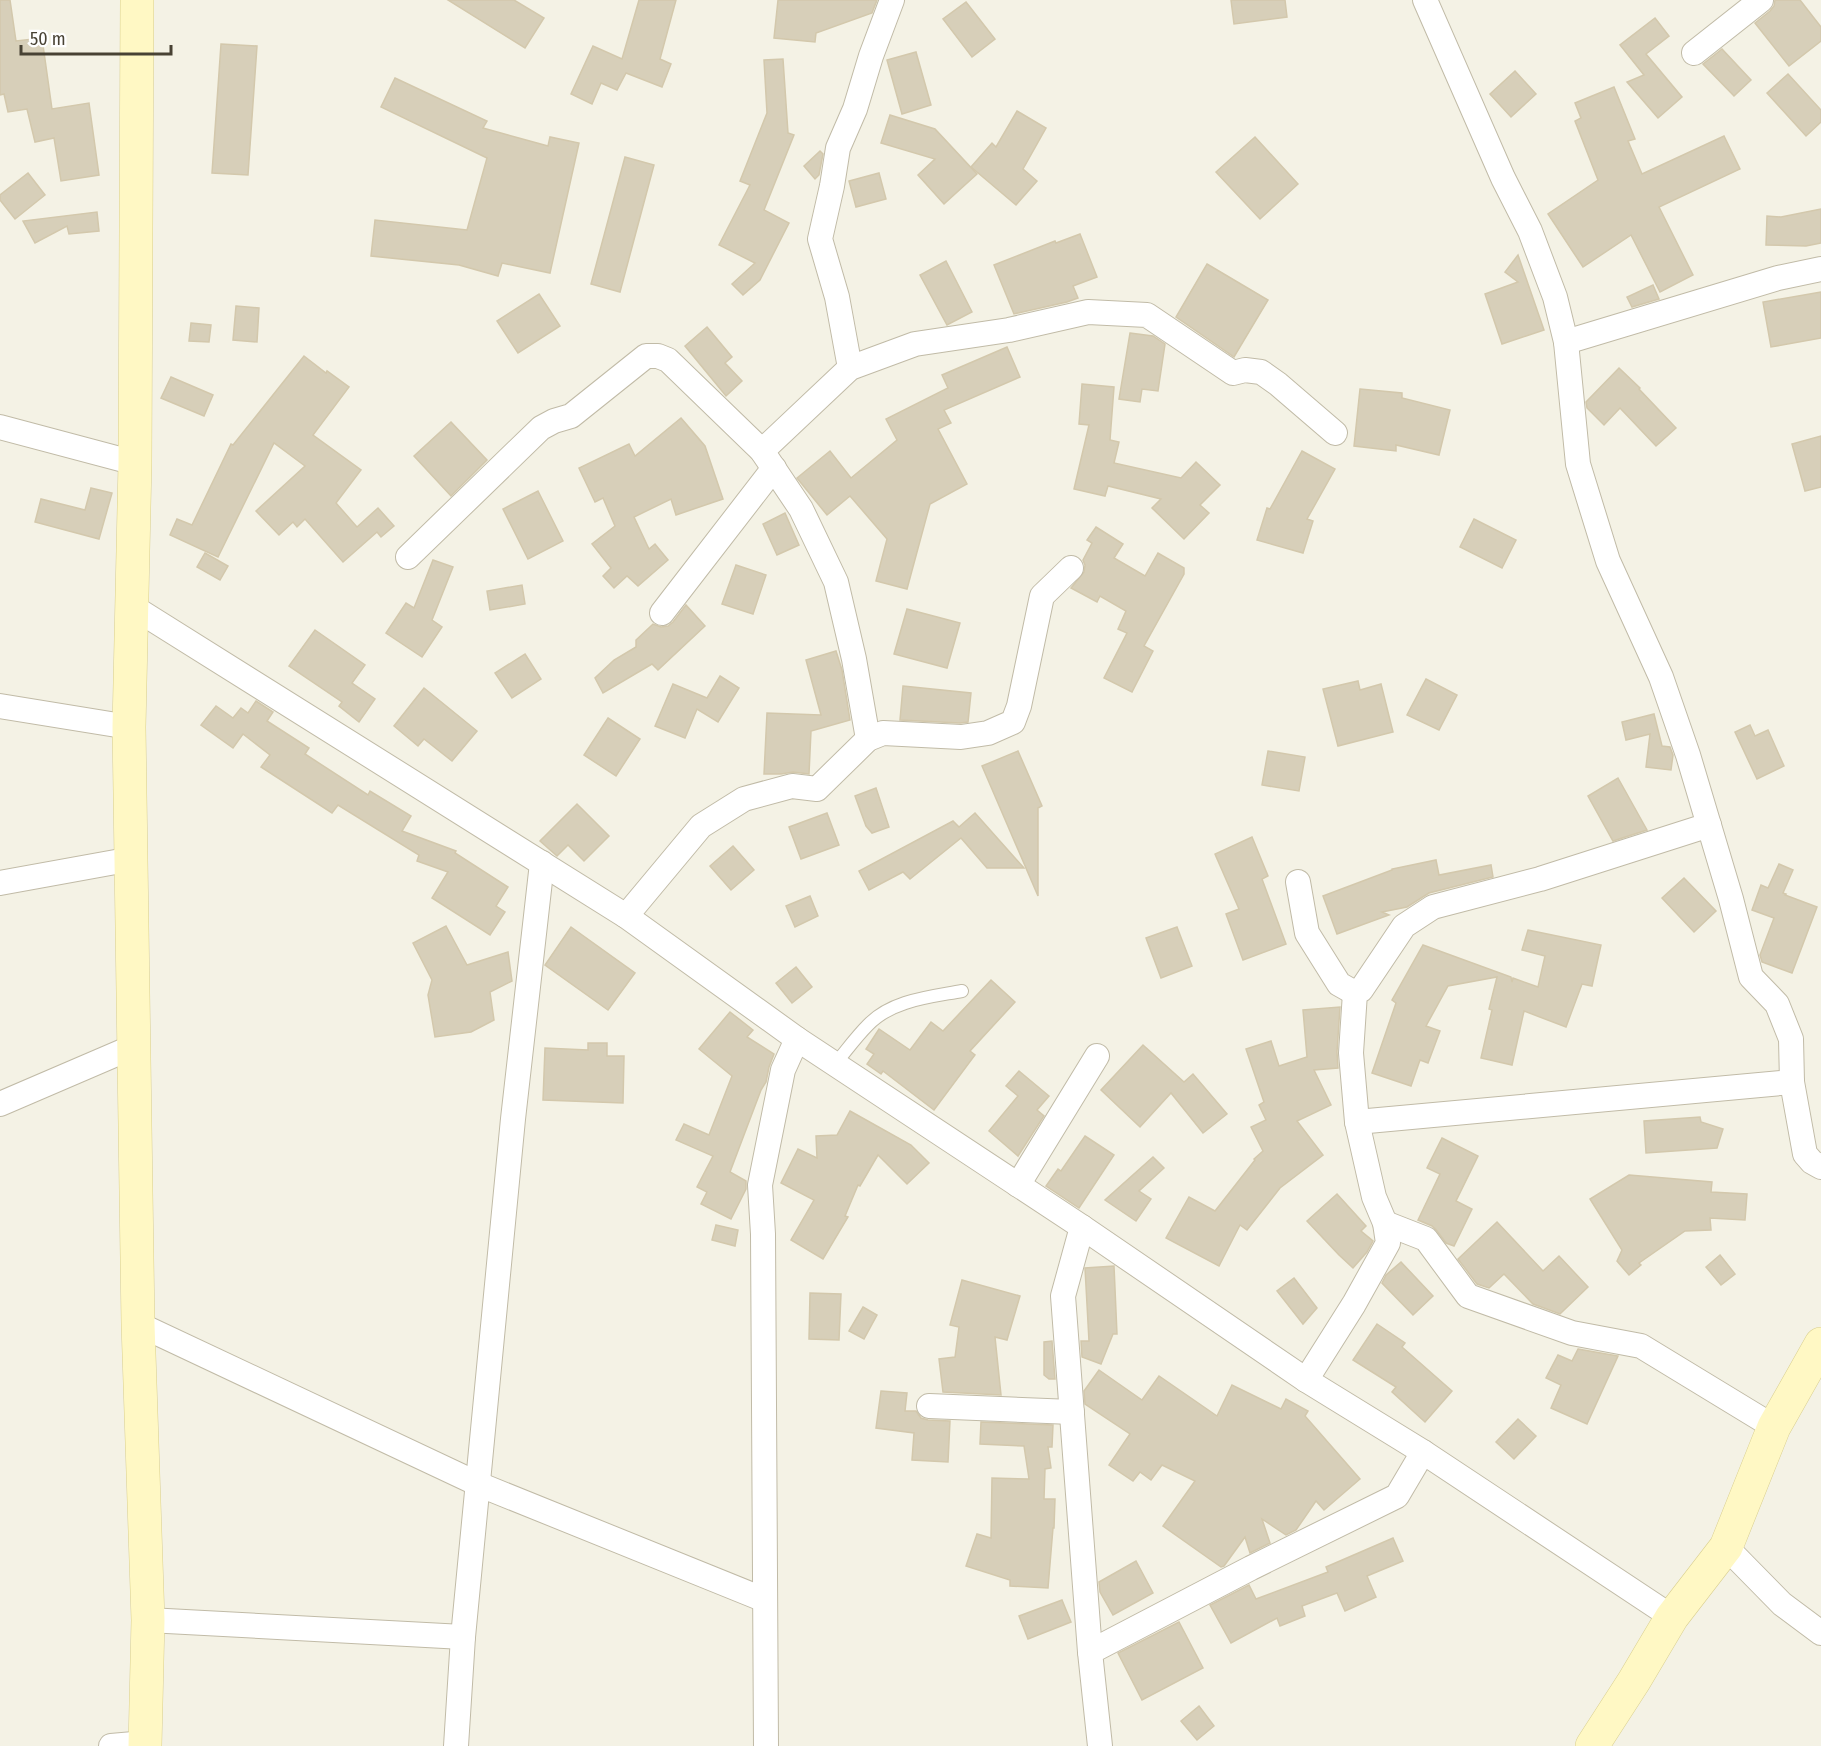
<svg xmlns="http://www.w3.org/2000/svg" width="1821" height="1746" font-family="'Fira Sans Condensed',sans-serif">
<rect width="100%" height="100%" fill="#f4f2e5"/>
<g fill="#d7cfb9" stroke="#d3c8ac" stroke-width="1.5">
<polygon points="0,0 10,0 16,41 42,38 52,109 89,103 99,175 61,181 54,138 35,142 27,109 8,112 4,94 0,95"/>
<polygon points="448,0 514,0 544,18 525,48"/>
<polygon points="639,0 676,0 660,59 671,64 662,87 626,73 617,90 601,83 592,104 571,94 593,46 622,59"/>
<polygon points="778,0 877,0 872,13 816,33 815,42 774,38"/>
<polygon points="1231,0 1285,0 1287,17 1234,24"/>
<polygon points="1775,0 1800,0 1821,27 1821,41 1789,66 1755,23 1770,11 1774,6"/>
<polygon points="966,2 995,39 972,57 943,19"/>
<polygon points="1655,18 1669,36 1646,54 1682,97 1658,118 1627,82 1644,75 1620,45"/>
<polygon points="221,44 257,46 248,175 212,173"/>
<polygon points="1722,49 1751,80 1734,96 1703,64"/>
<polygon points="916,52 931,105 902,114 887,60"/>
<polygon points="783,59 788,133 794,135 764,210 789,223 760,280 743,295 732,284 755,263 719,245 750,185 740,181 767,113 764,60"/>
<polygon points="1515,71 1536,94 1511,117 1490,94"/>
<polygon points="1788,74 1821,110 1821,122 1806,136 1767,93"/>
<polygon points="395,78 487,121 483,128 548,146 550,137 579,143 550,273 502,263 498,276 459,265 371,256 375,220 467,230 487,158 381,107"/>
<polygon points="1614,87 1635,139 1628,141 1642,174 1724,136 1740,169 1659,207 1693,275 1660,292 1631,235 1583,267 1548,214 1598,180 1575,121 1581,118 1575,103"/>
<polygon points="1017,111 1046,128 1023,169 1037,181 1016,205 971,167 992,143 996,147"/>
<polygon points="890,115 935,129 977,174 944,204 918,175 935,159 881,143"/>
<polygon points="1255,137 1298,184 1260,219 1216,172"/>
<polygon points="820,151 823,154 819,175 815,179 804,166"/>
<polygon points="625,157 654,165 620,292 591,284"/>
<polygon points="28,173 45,195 15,219 0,200 0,195"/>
<polygon points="879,173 886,199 856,207 849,181"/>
<polygon points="1821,209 1821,243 1806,246 1766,245 1767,216 1781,217"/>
<polygon points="97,212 99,231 69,234 67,226 35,243 23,221"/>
<polygon points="1080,234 1097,277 1073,286 1078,298 1067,302 1014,314 994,265 1055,241 1056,243"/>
<polygon points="1518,255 1544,330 1502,344 1485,294 1518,282 1505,272"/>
<polygon points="946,261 972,312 947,325 920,275"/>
<polygon points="1207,264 1268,300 1234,357 1176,317"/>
<polygon points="1653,285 1659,299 1632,307 1627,297"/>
<polygon points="1821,292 1821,338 1771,347 1763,302"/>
<polygon points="539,294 560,326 518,353 497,321"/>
<polygon points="236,306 259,308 257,342 233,340"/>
<polygon points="191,323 211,325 209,342 189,341"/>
<polygon points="707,327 732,357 725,363 742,381 726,396 685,346"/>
<polygon points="1130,333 1153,336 1165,344 1158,391 1142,389 1140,402 1119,399"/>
<polygon points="1007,347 1020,377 944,410 951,423 938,429 967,484 930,504 907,589 876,581 887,539 850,496 827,515 797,478 830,451 851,478 897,440 886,419 948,388 942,375"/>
<polygon points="304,356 326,373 327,371 349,387 313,435 361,470 336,503 357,527 378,508 394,526 381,537 377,532 343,562 305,519 297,527 293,522 279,535 256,511 305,466 274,443 218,557 170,535 177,519 192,525 231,444 233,445"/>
<polygon points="1619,368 1640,388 1639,389 1676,428 1656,446 1620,408 1604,425 1587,408 1586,402"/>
<polygon points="171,377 213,395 204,416 161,398"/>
<polygon points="1082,384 1114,387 1110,440 1119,442 1114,463 1181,478 1196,462 1220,485 1200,505 1209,513 1184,539 1152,508 1161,499 1108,486 1105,496 1074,489 1089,425 1079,424"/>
<polygon points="1360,389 1402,393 1402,398 1450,410 1439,455 1396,445 1396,451 1354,446"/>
<polygon points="681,418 705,446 723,499 676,515 671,499 634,517 649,549 655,544 668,560 638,586 627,576 614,588 603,576 611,568 592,544 615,526 603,498 595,502 579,468 629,444 635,456"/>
<polygon points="451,422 487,460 451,496 414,456"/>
<polygon points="1821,436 1821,487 1805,491 1792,444"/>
<polygon points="1302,451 1335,469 1307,519 1313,521 1303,553 1257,540 1267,508 1270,509"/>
<polygon points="91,488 112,493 99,539 35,522 41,499 85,510"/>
<polygon points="538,491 563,541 528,559 503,509"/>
<polygon points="785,513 799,545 777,555 763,524"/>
<polygon points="1474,519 1516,540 1502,568 1460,547"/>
<polygon points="1096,527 1123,544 1114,558 1145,576 1158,553 1184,568 1184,574 1144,646 1153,651 1132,692 1104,678 1127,633 1118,629 1126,611 1100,596 1097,602 1071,588 1084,572 1085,565 1083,560 1092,543 1087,540"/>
<polygon points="205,553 228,566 220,580 197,567"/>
<polygon points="433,560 453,567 432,620 442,627 422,657 386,633 406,603 414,608"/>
<polygon points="736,565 766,575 753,614 722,604"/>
<polygon points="522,585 525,604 490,610 487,591"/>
<polygon points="686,605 705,626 658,670 652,664 603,693 595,678 614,660 636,647 636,640 653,624 661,627 668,626 673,622"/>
<polygon points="907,609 960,623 947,668 894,654"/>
<polygon points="315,630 365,665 352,683 375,699 359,722 339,706 342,702 289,666"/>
<polygon points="836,651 842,670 850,720 811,731 809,774 793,772 781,774 764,774 767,713 821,715 806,660"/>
<polygon points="525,654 541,679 512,698 495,673"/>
<polygon points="720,676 739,688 718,722 697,709 685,738 655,726 673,684 707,698"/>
<polygon points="1426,679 1457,695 1439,730 1407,715"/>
<polygon points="1358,681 1360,690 1381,684 1393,732 1338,746 1323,689"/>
<polygon points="903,686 971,693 968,722 960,723 900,720"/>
<polygon points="424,688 477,731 452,761 424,739 418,746 394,726"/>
<polygon points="256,701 273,712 267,721 309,748 305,754 368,795 370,791 411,816 402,831 456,851 455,853 508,887 496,906 505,912 490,935 432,898 448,872 417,861 419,855 338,805 332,813 261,767 270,755 243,734 233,748 201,725 216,706 233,718 241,708 248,713"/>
<polygon points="1654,714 1662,746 1670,747 1673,755 1671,770 1646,767 1650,734 1626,740 1622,722"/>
<polygon points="608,718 640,739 616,776 584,755"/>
<polygon points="1750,725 1755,736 1768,730 1784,766 1757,779 1735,732"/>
<polygon points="1018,751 1042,806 1038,808 1038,896 982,766"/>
<polygon points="1268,751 1305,757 1299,791 1262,785"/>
<polygon points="1618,778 1647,830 1613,841 1588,796"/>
<polygon points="876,788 889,827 872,833 866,826 855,796"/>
<polygon points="577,804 609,836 584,861 568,845 557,856 540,841"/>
<polygon points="827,813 839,845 801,859 789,827"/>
<polygon points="975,813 1024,868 987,868 961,838 910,879 903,872 869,890 859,871 953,821 959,827"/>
<polygon points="1252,837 1268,876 1262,879 1286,944 1243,960 1226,914 1239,909 1215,854"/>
<polygon points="733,846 754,870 731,890 710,866"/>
<polygon points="1436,860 1439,875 1491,865 1493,877 1429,893 1407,907 1382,912 1389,915 1337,934 1323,896 1392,870 1392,869"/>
<polygon points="1779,864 1793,870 1783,893 1786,894 1785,895 1817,907 1792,973 1762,962 1760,955 1774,918 1752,910 1761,885 1768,888"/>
<polygon points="1684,878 1716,911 1694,932 1662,898"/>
<polygon points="810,896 818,916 795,927 786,906"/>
<polygon points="446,926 467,965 508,952 512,981 490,992 494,1020 471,1032 435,1037 428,995 432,980 413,943"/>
<polygon points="571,927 635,973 608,1010 545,965"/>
<polygon points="1177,927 1192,966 1161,978 1146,938"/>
<polygon points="1528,930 1601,945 1592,986 1582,984 1566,1027 1524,1011 1512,1065 1481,1058 1492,1010 1489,1009 1497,977 1448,986 1426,1026 1440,1031 1428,1063 1420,1060 1411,1086 1372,1073 1396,1003 1392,1000 1423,945 1511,977 1512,982 1513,978 1538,987 1545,956 1522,950"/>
<polygon points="796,967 812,987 792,1003 776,983"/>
<polygon points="991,980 1015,1002 970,1051 975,1055 934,1110 883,1071 881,1074 867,1064 874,1054 866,1049 879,1029 910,1050 931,1022 943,1031"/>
<polygon points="1340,1007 1337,1052 1338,1068 1314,1070 1331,1105 1297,1121 1323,1155 1280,1188 1247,1230 1240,1225 1219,1266 1166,1238 1189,1197 1215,1211 1255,1160 1254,1159 1263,1151 1251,1127 1266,1120 1259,1105 1264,1102 1246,1049 1271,1041 1279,1066 1307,1057 1303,1010"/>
<polygon points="730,1012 753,1030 747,1037 774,1054 769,1067 766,1082 761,1090 730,1172 746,1181 746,1189 731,1219 701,1204 707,1192 697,1187 713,1156 676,1140 684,1124 709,1135 732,1076 699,1049"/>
<polygon points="588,1043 607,1043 607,1056 624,1056 623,1103 543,1100 545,1048 588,1050"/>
<polygon points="1143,1045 1184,1082 1193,1074 1227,1114 1203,1133 1171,1093 1140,1127 1101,1090"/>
<polygon points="1019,1071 1049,1096 1037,1110 1044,1116 1018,1156 989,1131 1018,1096 1006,1086"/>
<polygon points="850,1111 911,1145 929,1163 907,1184 878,1155 860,1186 858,1185 845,1216 848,1217 823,1259 791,1240 814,1200 781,1183 798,1149 817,1158 816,1136 837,1135"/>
<polygon points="1700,1117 1701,1122 1723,1129 1717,1148 1646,1153 1644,1121"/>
<polygon points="1085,1136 1114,1155 1079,1208 1046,1186 1058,1169 1061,1171"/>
<polygon points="1442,1138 1478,1156 1456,1201 1472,1209 1454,1246 1446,1243 1437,1231 1432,1226 1418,1220 1440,1174 1427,1168"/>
<polygon points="1153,1157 1164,1168 1139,1191 1151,1199 1136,1221 1105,1200"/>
<polygon points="1629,1175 1712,1182 1711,1192 1747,1194 1745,1220 1710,1218 1711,1230 1685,1231 1639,1263 1641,1265 1629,1275 1617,1261 1622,1250 1590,1199"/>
<polygon points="1337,1194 1366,1226 1361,1231 1373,1241 1367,1252 1353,1268 1339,1255 1307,1221"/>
<polygon points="1497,1222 1543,1271 1559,1256 1588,1287 1560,1314 1533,1304 1504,1274 1489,1288 1477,1284 1458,1259"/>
<polygon points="716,1225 738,1230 735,1246 712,1240"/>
<polygon points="1720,1255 1735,1274 1721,1285 1706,1267"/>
<polygon points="1401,1262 1433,1296 1413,1315 1382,1283 1386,1275"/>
<polygon points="1114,1266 1117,1334 1113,1334 1101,1364 1082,1357 1081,1341 1089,1341 1085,1268"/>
<polygon points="1294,1278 1317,1308 1303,1324 1277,1291"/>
<polygon points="962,1280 1020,1296 1007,1340 995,1337 1001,1395 943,1392 939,1359 955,1357 959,1327 950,1325"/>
<polygon points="810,1293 841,1294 839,1340 809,1339"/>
<polygon points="863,1307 877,1315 864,1339 849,1331"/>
<polygon points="1377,1324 1405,1343 1402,1347 1452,1391 1425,1422 1392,1392 1396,1387 1353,1360"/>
<polygon points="1052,1341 1055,1379 1049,1379 1044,1375 1044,1342"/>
<polygon points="1578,1349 1618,1356 1587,1424 1551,1408 1561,1385 1546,1378 1558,1355 1572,1361"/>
<polygon points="1099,1370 1142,1400 1159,1376 1217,1416 1232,1385 1281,1409 1286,1399 1308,1411 1305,1416 1360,1479 1324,1510 1316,1501 1296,1530 1286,1535 1262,1519 1270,1543 1250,1553 1245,1537 1224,1566 1221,1567 1163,1526 1195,1481 1162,1465 1151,1480 1140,1472 1133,1481 1109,1465 1130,1434 1085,1404 1084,1391"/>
<polygon points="881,1391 907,1393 905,1411 916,1411 921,1418 928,1420 950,1421 948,1462 912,1460 914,1433 876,1428"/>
<polygon points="1518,1419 1536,1436 1514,1459 1496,1442"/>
<polygon points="981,1422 1053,1425 1052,1447 1048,1447 1051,1468 1045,1469 1044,1499 1055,1499 1054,1528 1053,1528 1048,1588 1010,1586 1010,1580 966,1566 977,1534 991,1538 992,1478 1029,1479 1024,1446 980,1444"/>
<polygon points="1393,1538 1403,1561 1367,1576 1376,1597 1345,1611 1337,1593 1302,1606 1305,1616 1280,1626 1277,1618 1231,1643 1210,1605 1249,1585 1256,1599 1328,1572 1326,1567"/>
<polygon points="1136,1561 1153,1593 1113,1615 1100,1592 1099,1582"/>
<polygon points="1062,1600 1071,1622 1028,1639 1019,1616"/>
<polygon points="1179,1622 1203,1668 1142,1700 1118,1653"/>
<polygon points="1199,1706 1214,1726 1197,1740 1181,1721"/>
</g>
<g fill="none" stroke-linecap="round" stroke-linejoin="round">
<defs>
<path id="lane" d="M 835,1064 C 846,1051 856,1037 868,1025 C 892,1000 930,997 962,991"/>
<g id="street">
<polyline points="1425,0 1503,178 1530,231 1555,297 1566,342 1578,464 1608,561 1661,677 1688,755 1731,899 1751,977 1777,1004 1791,1039 1792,1082 1805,1154 1812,1162 1821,1167"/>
<polyline points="1694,53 1761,0"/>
<polyline points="1566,342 1778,278 1821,269"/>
<polyline points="850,368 837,297 820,239 832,186 838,148 855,109 871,56 892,0"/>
<polyline points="0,427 135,463"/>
<polyline points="762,451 850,368 915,344 1009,330 1088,312 1147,315 1233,373 1245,370 1261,372 1278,384 1335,433"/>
<polyline points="408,557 541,428 554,421 571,416 646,356 658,356 668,360 762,451 801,509 836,582 854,659 868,739"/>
<polyline points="133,607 626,916 797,1039 1082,1227 1306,1380 1423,1452 1672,1617"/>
<polyline points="662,613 774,468"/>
<polyline points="0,706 129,727"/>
<polyline points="1298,882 1307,933 1339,984 1355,993"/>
<polyline points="0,883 132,859"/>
<polyline points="626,916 701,826 744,799 792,786 817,789 868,739 883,733 961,737 988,733 1013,722 1019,706 1042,596 1071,568"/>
<polyline points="0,1104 135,1046"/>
<polyline points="1357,1122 1351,1053 1355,993 1361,990 1404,926 1433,907 1540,879 1709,825"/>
<polyline points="1018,1185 1097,1056"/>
<polyline points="1385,1223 1426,1239 1468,1296 1572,1333 1641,1346 1774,1427"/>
<polyline points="1082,1227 1063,1296 1090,1652 1100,1746"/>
<polyline points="138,1324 478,1484 765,1600"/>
<polyline points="1306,1380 1354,1304 1388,1243 1385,1223 1374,1197 1357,1122 1792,1082"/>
<polyline points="929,1406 1072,1412"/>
<polyline points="1726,1547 1782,1604 1821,1633"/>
<polyline points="148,1620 463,1637"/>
<polyline points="1090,1652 1251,1568 1397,1496 1423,1452"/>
<polyline points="111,1746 145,1743"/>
<polyline points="456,1746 463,1637 513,1119 542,863"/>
<polyline points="766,1746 763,1234 760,1185 783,1070 797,1039"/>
</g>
<g id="secondary">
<polyline points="137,0 135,463 129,727 138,1324 148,1620 145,1746"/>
<polyline points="1592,1746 1634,1681 1672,1617 1726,1547 1774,1427 1821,1344"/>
</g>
</defs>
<use href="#lane" stroke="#c1bba7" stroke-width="14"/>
<use href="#street" stroke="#c1bba7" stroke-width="26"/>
<use href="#secondary" stroke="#d9cf8f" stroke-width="34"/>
<use href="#lane" stroke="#fff" stroke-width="12"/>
<use href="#street" stroke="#fff" stroke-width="24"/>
<use href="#secondary" stroke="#fff8c4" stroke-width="33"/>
</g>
<path d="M21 45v9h150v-9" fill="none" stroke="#484234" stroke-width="3"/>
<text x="30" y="45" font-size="18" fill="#484234" stroke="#ffffff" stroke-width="4.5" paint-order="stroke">50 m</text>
</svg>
